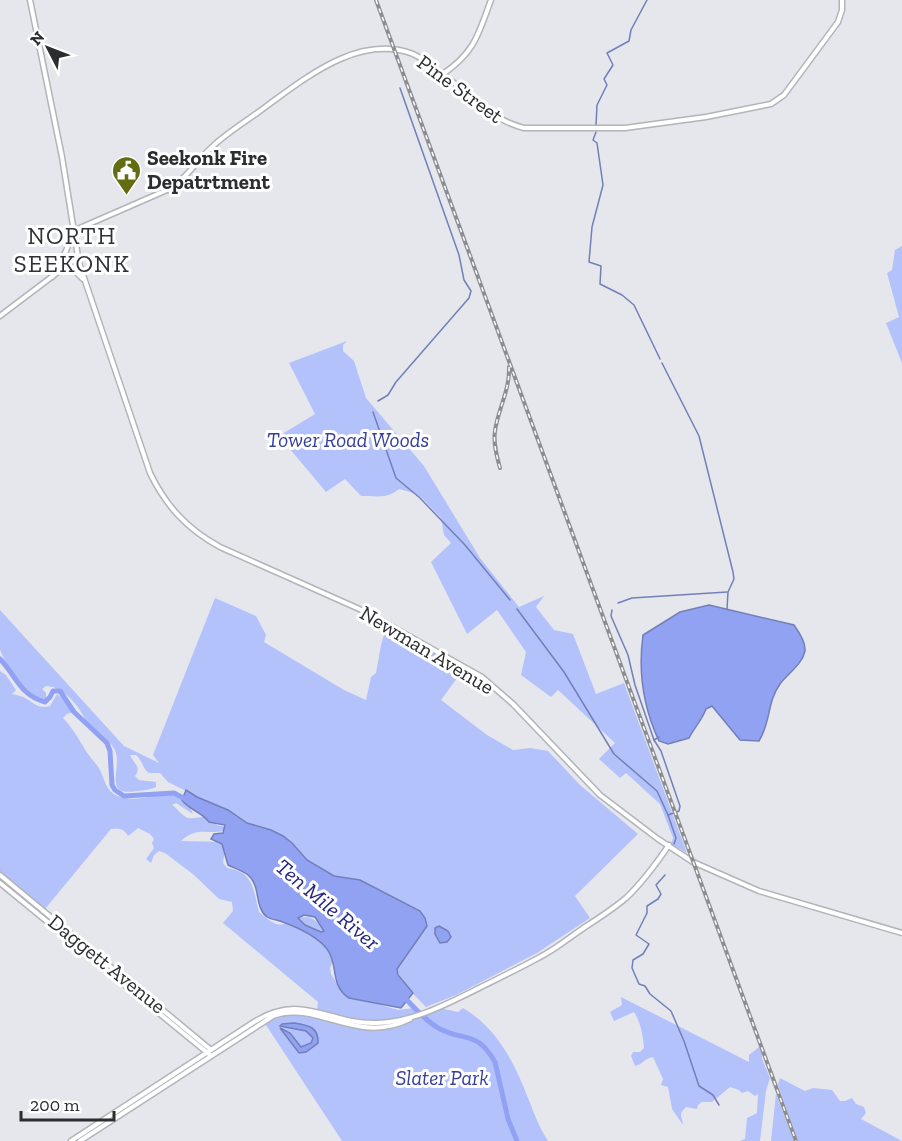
<svg xmlns="http://www.w3.org/2000/svg" width="902" height="1141" font-family="'Zilla Slab',serif">
<rect width="100%" height="100%" fill="#e5e7ed"/>
<g fill="#b4c2fc">
<polygon points="902,246 902,363 886,323 899,317 887,273 892,270 895,250"/>
<path d="M 347,341 L 343,345 L 343,351 L 354,361 L 366,398 L 424,466 L 480,558 L 519,607 L 544,596 L 536,607 L 554,630 L 573,634 L 596,694 L 624,683 L 687,853 L 671,844 L 673,838 L 660,804 L 626,773 L 620,778 L 599,759 L 615,743 L 558,690 L 551,697 L 521,675 L 526,652 L 497,610 L 467,634 L 431,562 L 451,543 L 444,535 L 441,518 L 422,498 L 414,493 L 399,489 C 388,499 376,496 361,496 L 345,479 L 326,492 L 279,436 L 315,414 L 289,363 Z"/>
<path d="M 215,598 L 256,616 L 266,635 L 264,642 L 344,690 L 366,700 L 371,677 L 376,673 L 381,645 L 386,628 L 463,670 L 441,700 L 487,735 L 513,750 L 530,748 L 548,751 L 580,785 L 638,834 L 575,896 L 590,918 L 537,953 L 456,995 L 426,1007 C 416,996 400,984 397,969 L 417,939 L 425,929 L 420,911 L 360,880 L 348,890 L 318,866 L 307,860 L 301,853 L 264,837 L 240,818 L 168,782 L 160,773 L 149,773 C 142,768 143,761 136,755 L 130,755 C 134,764 142,767 135,776 L 139,780 L 156,782 L 156,787 C 150,790 145,790 138,791 C 101,797 123,769 115,750 C 109,739 96,733 88,724 C 85,721 84,716 81,712 C 74,700 60,686 46,686 L 42,689 L 46,693 L 46,700 C 31,703 3,663 0,649 C 0,637 0,623 0,610 L 124,746 L 159,763 L 153,755 Z"/>
<path d="M 0,671 L 6,675 L 16,690 L 12,694 C 16,695 22,696 27,699 C 35,704 39,709 50,706 L 57,694 L 62,698 L 73,712 L 67,714 L 63,718 C 77,732 83,750 96,764 C 107,777 102,794 125,798 C 140,801 157,794 172,794 C 180,797 190,805 193,814 L 176,803 L 172,805 C 177,808 182,816 188,818 C 195,819 202,816 209,817 C 214,827 222,826 232,827 C 213,839 200,823 181,841 L 226,842 L 223,863 L 227,868 C 254,872 253,889 259,912 C 263,915 269,921 274,923 C 281,926 286,924 292,921 C 318,906 328,937 335,956 L 330,968 L 331,974 L 342,992 L 349,998 L 361,999 L 398,1010 L 414,1008 L 419,1011 L 421,1018 L 427,1016 L 426,1012 L 443,1005 L 444,1009 L 458,1012 L 463,1008 C 497,1028 514,1062 528,1098 C 534,1113 539,1127 548,1141 L 342,1141 L 264,1022 C 279,1014 296,1013 312,1017 L 317,1010 L 318,1002 L 223,923 L 233,911 L 232,902 L 219,899 L 194,875 L 165,853 L 159,851 L 154,855 L 151,863 L 146,859 L 154,848 L 152,843 L 154,839 L 150,834 L 138,828 L 128,836 C 123,827 118,829 111,829 L 45,909 L 0,872 Z"/>
<path d="M 621,997 L 749,1062 L 749,1055 L 759,1047 L 762,1047 L 762,1059 L 770,1078 L 766,1091 L 760,1141 L 740,1141 L 745,1139 L 747,1118 L 757,1113 L 758,1094 L 755,1096 L 748,1091 L 742,1093 L 739,1090 L 730,1087 L 712,1102 L 702,1102 L 698,1105 L 697,1109 L 686,1107 C 677,1115 683,1117 683,1125 L 672,1109 L 668,1087 L 661,1085 L 663,1079 L 653,1057 C 645,1058 642,1065 635,1066 L 631,1056 L 633,1052 L 640,1052 L 644,1048 C 643,1036 641,1023 634,1012 L 614,1021 L 610,1012 L 622,1005 Z"/>
<polygon points="780,1078 805,1091 813,1088 832,1090 840,1101 845,1101 852,1098 856,1104 864,1107 866,1113 861,1119 902,1141 798,1141 778,1085"/>
<polygon points="776,1094 794,1141 771,1141"/>
</g>
<g fill="#91a2f3" stroke="#737fb8" stroke-width="1.5" fill-rule="evenodd">
<path d="M 709,605 L 794,625 C 799,632 806,642 805,651 C 802,665 787,674 780,684 C 767,702 771,722 759,741 L 740,740 L 712,706 L 706,709 C 702,720 694,728 689,738 L 668,744 L 659,741 C 643,707 638,672 643,635 L 680,612 Z"/>
<path d="M 186,790 L 197,797 L 228,810 L 247,823 L 271,830 L 283,836 L 292,843 L 307,860 L 334,876 L 360,880 L 420,911 L 425,918 L 427,926 L 397,969 L 398,975 L 413,993 L 401,1008 L 349,998 C 329,985 339,964 327,949 C 316,935 297,927 280,921 C 276,920 270,919 267,917 C 254,907 261,885 248,875 C 243,871 234,868 228,865 L 222,844 L 211,839 L 214,834 L 223,833 L 225,825 L 209,822 C 202,812 189,810 182,800 ZM 304,915 L 315,917 L 324,931 L 321,932 L 305,925 L 298,918 Z"/>
<polygon points="439,926 448,931 451,937 447,942 440,943 435,934 435,928"/>
<path d="M 294,1023 C 308,1025 319,1027 318,1043 L 306,1052 L 299,1053 L 280,1028 L 290,1033 L 301,1047 L 311,1043 L 313,1038 L 306,1031 L 280,1026 L 282,1024 Z"/>
</g>
<g fill="none" stroke-linecap="round" stroke-linejoin="round">
<g stroke="#737fb8" stroke-width="1.5">
<polyline points="596,125 597,105 607,85 604,79 613,65 607,53 629,41 631,30 647,0"/>
<polyline points="596,132 593,140 597,143 603,185 592,227 589,262 601,266 600,284 622,295 634,305 660,359"/>
<polyline points="662,363 699,436 733,572 734,579 728,592 727,609"/>
<polyline points="378,401 388,395 396,382 469,298 471,291 464,280 459,255 400,88"/>
<polyline points="373,412 396,478 420,498 465,545 510,600"/>
<polyline points="618,603 632,598 727,592"/>
<polyline points="517,609 564,672 614,754 657,791 668,815 676,838 674,844"/>
<polyline points="612,610 611,616 628,655 635,685 654,740 661,751 680,806 679,811 668,815"/>
<polyline points="654,740 659,737"/>
<polyline points="665,875 656,885 661,894 658,899 647,906 647,913 636,935 649,944 643,954 633,960 632,968 639,984 645,986 650,994 671,1011 684,1041 699,1086 713,1095 719,1105"/>
</g>
<g stroke="#91a2f3" stroke-width="5">
<path d="M 0,659 C 17,677 20,695 45,702 L 50,697 L 53,691 L 60,691 L 74,712 L 107,743 L 110,751 L 112,785 L 115,790 L 124,796 L 174,793 L 187,800"/>
<path d="M 401,994 C 413,1006 425,1021 440,1029 C 467,1042 477,1031 495,1062 L 508,1119 L 517,1141"/>
</g>
<defs>
<g id="tertiary">
<path d="M 443,74 C 469,94 491,120 524,128 L 625,128 L 706,117 L 771,104 L 784,95 L 838,22 L 842,10 L 842,0"/>
<polyline points="0,875 211,1050"/>
<polyline points="0,883 210,1055"/>
</g>
<g id="secondary">
<path d="M 30,0 L 62,157 L 79,263 L 150,473 C 166,506 187,529 220,547 L 366,612 L 482,677 L 513,704 L 600,795 L 658,839 L 693,862 L 759,891 L 902,933"/>
<path d="M 73,231 L 167,190 C 187,179 196,161 213,146 C 229,131 250,119 268,105 C 308,76 360,34 413,54 C 424,59 433,67 443,74 C 475,52 478,35 491,0"/>
<polyline points="59,265 71,258 76,257"/>
<polyline points="64,270 74,270 83,279"/>
<polyline points="52,277 66,251 73,232"/>
<polyline points="0,316 78,257"/>
<path d="M 71,1141 L 254,1022 C 303,991 328,1025 377,1023 C 413,1022 447,1004 479,988 C 499,978 520,968 540,957 C 556,949 570,937 585,927 C 599,918 613,909 626,898 C 643,882 656,864 669,845"/>
<path d="M 80,1141 L 273,1016 C 318,1000 357,1046 410,1019"/>
</g>
</defs>
<use href="#tertiary" stroke="#b2b4ba" stroke-width="7"/>
<use href="#secondary" stroke="#b2b4ba" stroke-width="7"/>
<use href="#tertiary" stroke="#fff" stroke-width="4"/>
<use href="#secondary" stroke="#fff" stroke-width="4"/>
<defs>
<g id="rail">
<polyline points="376,0 796,1141"/>
<path d="M 500,468 C 497,457 493,443 495,431 C 498,409 510,390 509,367"/>
</g>
</defs>
<use href="#rail" stroke="#8b8d91" stroke-width="4"/>
<use href="#rail" stroke="#fff" stroke-width="1.5" stroke-dasharray="4.5" stroke-linecap="butt"/>
</g>
<defs>
<symbol id="civic-pin" viewBox="-11 -11 22 30"><path d="M0 17L-7.5 6A9.5 9.5 0 1 1 7.5 6Z" fill="#646c12" stroke="#fff"/><path d="M-.6-6.5H3V-4.5H.6V-3L4-1V1h2V6H-6V1h2V-1L-.6-3ZM-1.2 2.5V6h2.4V2.5Z" fill="#fff"/></symbol>
</defs>
<g fill-rule="evenodd">
<use href="#civic-pin" x="110" y="154" width="33" height="45"/>
</g>
<g text-anchor="middle" stroke-width="6" stroke-linejoin="round" paint-order="stroke">
<g font-size="21" fill="#2c2d2f" stroke="#fff">
<text transform="translate(460 89) rotate(36)" y="7">Pine Street</text>
<text transform="translate(427 650) rotate(31)" y="7">Newman Avenue</text>
<text transform="translate(107 964) rotate(39)" y="7">Daggett Avenue</text>
</g>
<g font-size="21" font-weight="bold" fill="#2c2d2f" stroke="#fff" text-anchor="start">
<text x="147" y="165">Seekonk Fire<tspan x="147" dy="24">Depatrtment</tspan></text>
</g>
<g font-size="21" font-style="italic" fill="#363e9b" stroke="#fff">
<text x="348" y="447">Tower Road Woods</text>
<text x="442" y="1085">Slater Park</text>
</g>
<g font-size="22" font-style="italic" fill="#232480" stroke="#fff">
<text transform="translate(328 904) rotate(40)" y="8">Ten Mile River</text>
</g>
<g font-size="24" letter-spacing="1.5" fill="#303136" stroke="#fff">
<text x="72" y="244">NORTH<tspan x="72" dy="28">SEEKONK</tspan></text>
</g>
</g>
<g transform="translate(48 48) rotate(312)" stroke="#ffffff" stroke-width="4.5" paint-order="stroke">
<path d="M0-4.5L10 22L0 15L-10 22Z" fill="#2c2d2f"/>
<text y="-9" font-size="16" font-weight="bold" text-anchor="middle" fill="#2c2d2f">N</text>
</g>
<path d="M21 1111v9h93v-9" fill="none" stroke="#2c2d2f" stroke-width="3"/>
<text x="30" y="1111" font-size="18" fill="#2c2d2f" stroke="#ffffff" stroke-width="4.5" paint-order="stroke">200 m</text>
</svg>
